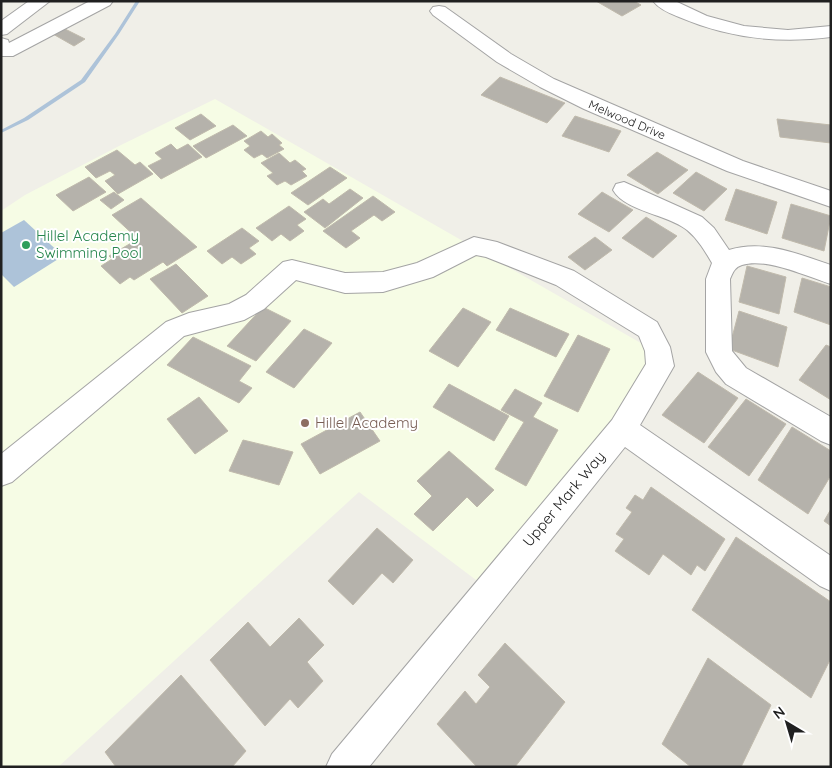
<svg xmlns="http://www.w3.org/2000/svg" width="832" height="768" font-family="Quicksand,sans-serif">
<rect width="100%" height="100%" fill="#f0efe8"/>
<polygon fill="#f6fce5" points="215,99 660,354 488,589 359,492 58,767 1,767 1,211 25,195 119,146"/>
<polygon fill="#adc3d9" points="24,220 63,256 14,287 1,274 1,233"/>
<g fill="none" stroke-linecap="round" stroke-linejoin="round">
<polygon fill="#adc3d9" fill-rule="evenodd" points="136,1 140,1 119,34 85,82 28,120 1,133 1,130 24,118 81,80 115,34"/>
</g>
<g fill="#b5b2ab" stroke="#c0baac">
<polygon points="596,1 634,1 641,5 622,16"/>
<polygon points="63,28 85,39 74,46 53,34"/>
<polygon points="500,77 565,103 547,123 481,95"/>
<polygon points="201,114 216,126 190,140 175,128"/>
<polygon points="575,116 621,131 609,152 562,136"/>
<polygon points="777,119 831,125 831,143 780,137"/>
<polygon points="233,125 247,136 206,158 193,146"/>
<polygon points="261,131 268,137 272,134 282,143 279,145 284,149 267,158 262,154 254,158 244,150 250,146 244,141"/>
<polygon points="171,144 177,150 188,144 202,157 161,179 148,166 162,159 155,153"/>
<polygon points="117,150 135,165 140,162 153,174 118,194 105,181 115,175 110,171 96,178 85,167"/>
<polygon points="657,152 688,170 658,194 627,175"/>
<polygon points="279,153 290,163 295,160 306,169 302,171 307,176 291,185 285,181 277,185 267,176 273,173 261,163"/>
<polygon points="330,167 347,178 308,205 291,193"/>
<polygon points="696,172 727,189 704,211 673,193"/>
<polygon points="89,177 106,192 73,211 56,195"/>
<polygon points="350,189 363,198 325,228 304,212 323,199 329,204"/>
<polygon points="736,189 777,202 767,234 725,220"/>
<polygon points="114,192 124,200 111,209 100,200"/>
<polygon points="602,192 633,210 609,232 578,214"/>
<polygon points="373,196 395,212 382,221 374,215 351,231 360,238 346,248 323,231"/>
<polygon points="141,198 197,247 167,266 163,262 134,280 130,277 120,284 101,266 112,259 109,256 138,239 112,215"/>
<polygon points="791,204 831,216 824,251 782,238"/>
<polygon points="289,206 306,219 297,225 304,231 290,241 281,234 272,241 256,228"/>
<polygon points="646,217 677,236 653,258 622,238"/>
<polygon points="242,228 259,241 249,248 256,254 241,264 232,257 222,264 207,251"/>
<polygon points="595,237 612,250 585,270 568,257"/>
<polygon points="176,264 208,296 182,313 150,279"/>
<polygon points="747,266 786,277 779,314 739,302"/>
<polygon points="802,278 831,287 831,325 794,312"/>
<polygon points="263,307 291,321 256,361 227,346"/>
<polygon points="463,308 491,322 458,367 429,351"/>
<polygon points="510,308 569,334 556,357 496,330"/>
<polygon points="739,311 787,327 778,367 729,349"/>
<polygon points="304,329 332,343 294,388 266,372"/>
<polygon points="578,335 610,349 578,412 544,396"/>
<polygon points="193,337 251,366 239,381 252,388 239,403 167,365"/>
<polygon points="826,345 831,347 831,400 799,380"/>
<polygon points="698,372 738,398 704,443 662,415"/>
<polygon points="449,384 509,416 494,441 433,407"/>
<polygon points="515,389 542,403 533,417 558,430 526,486 495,469 524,422 501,410"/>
<polygon points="199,397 228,431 195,454 167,419"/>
<polygon points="746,399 786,424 749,476 708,447"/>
<polygon points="360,412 380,441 320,474 301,444"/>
<polygon points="792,427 831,451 831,475 808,514 758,480"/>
<polygon points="243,440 293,452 279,485 229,471"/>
<polygon points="449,451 494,490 477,507 467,497 433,531 414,514 432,496 417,481"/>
<polygon points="651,487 725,539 705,571 697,565 691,575 663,554 649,575 615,551 624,539 616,534 632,512 626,508 635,495 643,500"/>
<polygon points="831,509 831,526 824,521"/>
<polygon points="377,528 413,560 393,583 382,573 353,605 328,581"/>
<polygon points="736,537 831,602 831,658 811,698 692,610"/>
<polygon points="299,618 324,645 307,662 323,681 298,708 290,699 265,726 210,660 248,622 270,647"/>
<polygon points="505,643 565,702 515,767 477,767 437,724 465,691 476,704 490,687 478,675"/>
<polygon points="708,658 771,705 741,767 691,767 662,744"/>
<polygon points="181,675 246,751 232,767 116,767 105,752"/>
</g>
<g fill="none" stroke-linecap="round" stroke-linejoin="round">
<defs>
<g id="minor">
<polygon points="29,1 50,1 7,34 1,35 1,21"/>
<polygon points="90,1 113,1 110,5 13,56 1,56 1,38 8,40 9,43"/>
<path d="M 653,1 L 675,1 L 707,16 L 744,26 L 788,30 L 831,26 L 831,37 C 778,44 728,38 679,17 C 671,14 659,9 653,1 Z"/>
<polygon points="439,6 445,7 511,54 554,79 743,161 831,191 831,207 727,171 584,109 540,87 497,62 433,15 430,11 433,7"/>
<path d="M 624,182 L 702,217 L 714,228 L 729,250 C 763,239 798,254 831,265 L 831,284 C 808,277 766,257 742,265 C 735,267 733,272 730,279 L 732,351 L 746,368 L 831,417 L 831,445 L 821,441 L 726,384 L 716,372 L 706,352 L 706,279 L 712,263 C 705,251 698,239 687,230 C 667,214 626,212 613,190 L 616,184 Z"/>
<polygon points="474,237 497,242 574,271 657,322 670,347 674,366 640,425 831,556 831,591 820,586 625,447 369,767 326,767 332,754 612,420 646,364 645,351 639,336 556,285 486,257 476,255 433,277 383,292 345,293 296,280 264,309 244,320 184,336 12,482 1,486 1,454 166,322 189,313 229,304 246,295 283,262 292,260 345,273 383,272 417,263"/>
</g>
</defs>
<use href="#minor" stroke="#a4a4a4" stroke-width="2"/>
<use href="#minor" fill="#fff" fill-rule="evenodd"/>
</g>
<circle fill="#2e9e5b" stroke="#fff" stroke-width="2" cx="26" cy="245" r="5"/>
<circle fill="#8d6e63" stroke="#fff" stroke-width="2" cx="305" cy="423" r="5"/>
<g text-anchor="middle" stroke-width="4" stroke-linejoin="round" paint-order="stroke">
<g font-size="12" fill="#202020" stroke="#fff">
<text transform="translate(627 120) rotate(23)" y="4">Melwood Drive</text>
</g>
<g font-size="15" fill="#27864d" stroke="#fff" text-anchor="start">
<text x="36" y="241">Hillel Academy<tspan x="36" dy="17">Swimming Pool</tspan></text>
</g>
<g font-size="15" fill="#785e54" stroke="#fff" text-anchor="start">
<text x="315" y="428">Hillel Academy</text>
</g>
<g font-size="15" fill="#202020" stroke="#fff">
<text transform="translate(564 499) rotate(-50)" y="5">Upper Mark Way</text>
</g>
</g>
<rect width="832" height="768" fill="none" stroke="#202020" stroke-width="5"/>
<g transform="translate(787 723) rotate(322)" stroke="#ffffff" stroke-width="4" paint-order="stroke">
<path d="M0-4L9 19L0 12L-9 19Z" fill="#202020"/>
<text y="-8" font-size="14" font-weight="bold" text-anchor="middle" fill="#202020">N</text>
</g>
</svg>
